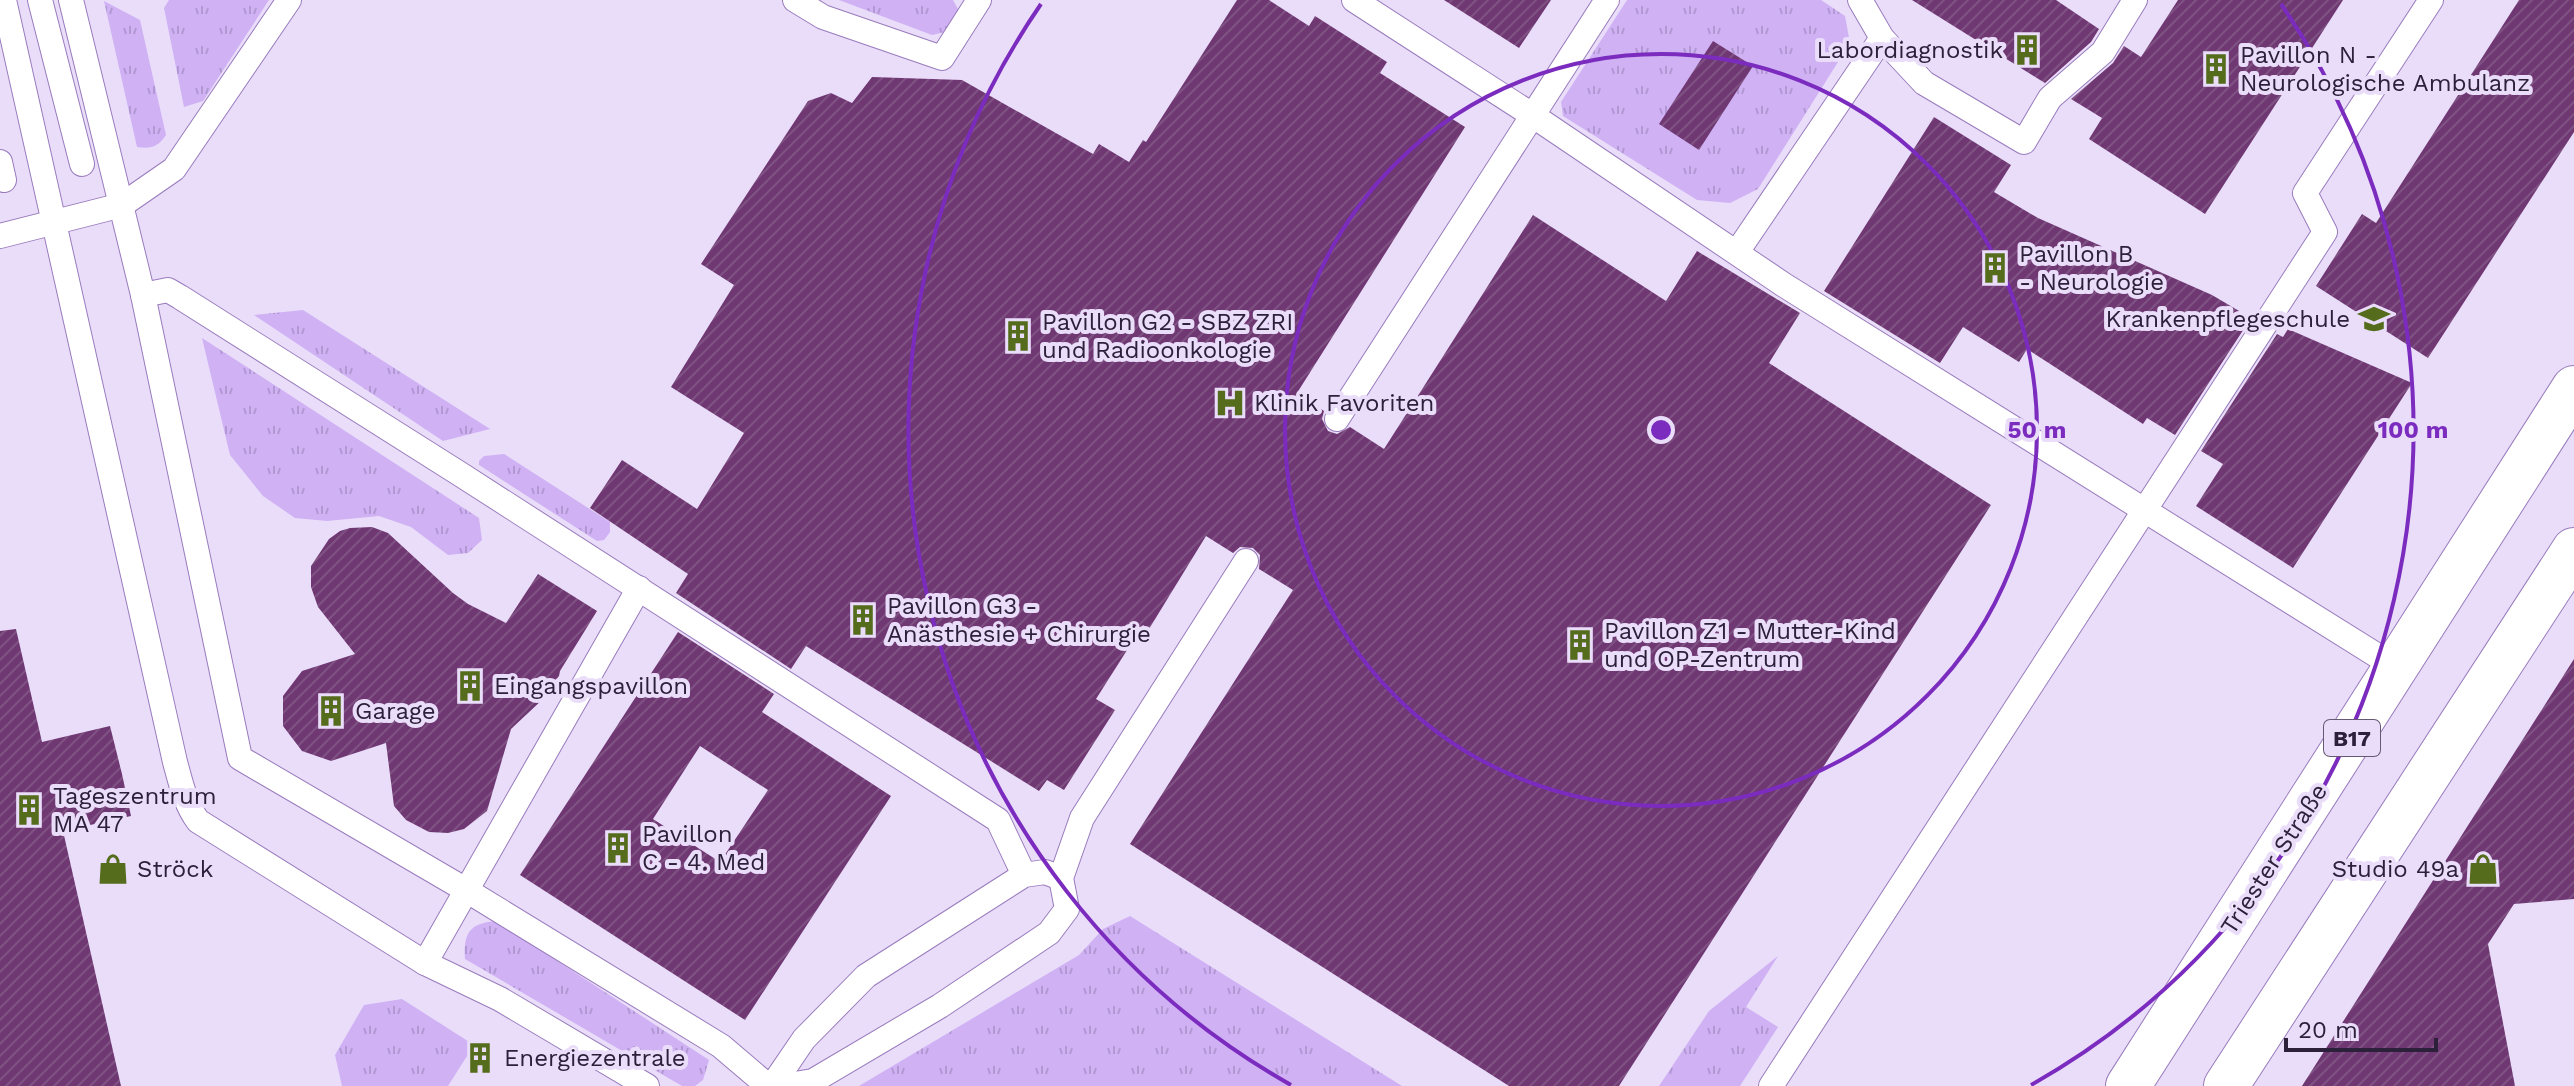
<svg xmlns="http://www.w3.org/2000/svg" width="2574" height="1086" font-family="'Work Sans',sans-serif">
<defs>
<pattern id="grass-tufts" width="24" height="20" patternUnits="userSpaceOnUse" patternTransform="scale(2)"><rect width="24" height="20" fill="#cfb1f4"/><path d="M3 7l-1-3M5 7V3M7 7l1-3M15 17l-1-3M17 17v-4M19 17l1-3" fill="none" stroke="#b298d2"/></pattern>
<pattern id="building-hatch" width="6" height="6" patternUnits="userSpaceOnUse" patternTransform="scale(2)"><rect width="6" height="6" fill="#6f3873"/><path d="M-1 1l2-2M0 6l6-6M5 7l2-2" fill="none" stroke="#7f5283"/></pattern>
</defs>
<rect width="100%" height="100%" fill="#eaddfa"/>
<g fill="url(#grass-tufts)">
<polygon points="169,0 269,0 203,101 184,107 164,8"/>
<polygon points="839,0 953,0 958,9 945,32 932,35"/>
<polygon points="1627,0 1821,0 1845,16 1850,43 1758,189 1730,203 1697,200 1563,116 1561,102"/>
<path d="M 104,1 L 140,20 L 166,135 C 158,147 151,149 137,147 Z"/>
<polygon points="303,310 490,429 443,441 254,315"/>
<polygon points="202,338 479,518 482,540 468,553 448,555 411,527 379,516 327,521 295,518 263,496 230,455"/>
<polygon points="504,454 610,522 610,532 604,540 597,541 479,465 479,461 484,456"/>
<polygon points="1130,916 1402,1086 859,1086 1079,955 1103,929"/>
<path d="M 496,921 L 709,1060 L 703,1080 L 695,1086 L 682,1086 L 465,959 C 463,933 470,923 496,921 Z"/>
<polygon points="1778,956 1746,1007 1778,1027 1740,1086 1659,1086 1709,1011"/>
<polygon points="402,999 474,1045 448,1086 342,1086 335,1055 364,1005"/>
</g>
<g fill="url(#building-hatch)" fill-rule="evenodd">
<polygon points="1237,0 1269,0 1309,26 1315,16 1387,62 1380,73 1465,127 1297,393 1324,411 1322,419 1328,431 1337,434 1350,427 1384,449 1533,215 1666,301 1697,251 1800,313 1769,363 1991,505 1619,1086 1509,1086 1130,844 1293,590 1259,569 1260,555 1253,548 1240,547 1233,553 1206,536 1149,629 1143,625 1096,699 1115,710 1064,790 1047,780 1039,791 806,646 791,669 676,593 688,574 590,508 622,460 697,509 744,433 671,387 734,285 701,264 808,101 831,93 852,103 872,77 962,80 1093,154 1099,144 1129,162 1143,140 1146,142"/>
<polygon points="1444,0 1551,0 1519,48"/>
<polygon points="1912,0 2056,0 2099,29 2091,42 2045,83"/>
<polygon points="2178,0 2343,0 2205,214 2089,139 2102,118 2071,99 2113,63 2124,46 2141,57"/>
<polygon points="2519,0 2574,0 2574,132 2428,358 2316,286 2362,214 2376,223"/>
<polygon points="1713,41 1753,66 1699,150 1659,124"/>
<polygon points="1934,117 2011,165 1994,192 2038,218 2212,295 2251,318 2175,435 2147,418 2143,424 2027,349 2019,362 1963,327 1940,363 1824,291"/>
<polygon points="2288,329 2412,383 2293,568 2196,506 2223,464 2201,451 2277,334 2283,337"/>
<polygon points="372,527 388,533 453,593 468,604 506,623 538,574 597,611 560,671 559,676 543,699 511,729 487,811 464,829 448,833 429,832 406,820 394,806 386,743 331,761 302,751 283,726 283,696 302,671 355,654 318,607 311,587 311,566 329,539 340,531 350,528"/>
<polygon points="16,629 42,742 110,726 122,774 131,816 63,831 121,1086 0,1086 0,631"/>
<path d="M 678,632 L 774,694 L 762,712 L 891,796 L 745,1020 L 520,875 ZM 700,746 L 768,790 L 720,862 L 653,819 Z"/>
<polygon points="2574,659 2574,899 2514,904 2488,944 2515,1086 2302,1086"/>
</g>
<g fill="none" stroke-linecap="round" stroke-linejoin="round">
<defs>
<g id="service">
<path d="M 4,0 L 175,762 C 181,784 185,803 198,821 L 425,963 L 500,999 L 647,1086"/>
<polyline points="40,0 82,164"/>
<polyline points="71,0 143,295 240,758 466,890 721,1046 768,1086"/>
<polyline points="795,0 823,17 942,58 979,0"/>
<polyline points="1354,0 1532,115 1784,285 2397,668"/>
<polyline points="1882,38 1924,83 2024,142 2050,98 2103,52 2135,0"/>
<polyline points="0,162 4,180"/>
<polyline points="0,236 122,205 174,169 289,0"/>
<polyline points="1737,252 1882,38 1860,0"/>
<polyline points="143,295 168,290 180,297 460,474 998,820 1024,875"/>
<polyline points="1337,419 1607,0"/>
<polyline points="425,963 639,588"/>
<polyline points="772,1086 804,1039 866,976 1024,875 1045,872 1061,878"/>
<polyline points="782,1086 813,1081 940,1006 1049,933 1067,909 1061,878 1082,818 1246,561"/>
<polyline points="1771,1086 2325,232 2305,193 2431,0"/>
</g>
<g id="primary">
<polyline points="2128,1086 2574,388"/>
<polyline points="2226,1086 2574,550"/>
</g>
</defs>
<use href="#service" stroke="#997bbc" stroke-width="26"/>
<use href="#primary" stroke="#997bbc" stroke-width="46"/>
<use href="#service" stroke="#fff" stroke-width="24"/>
<use href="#primary" stroke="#fff" stroke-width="44"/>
</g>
<g fill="none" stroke="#7b2cbf" stroke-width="4">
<circle cx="1661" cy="430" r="376"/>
<path d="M1291 1085A752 752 0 0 1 1041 4M2281 4A752 752 0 0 1 2031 1085"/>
</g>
<defs>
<symbol id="building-bare" viewBox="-9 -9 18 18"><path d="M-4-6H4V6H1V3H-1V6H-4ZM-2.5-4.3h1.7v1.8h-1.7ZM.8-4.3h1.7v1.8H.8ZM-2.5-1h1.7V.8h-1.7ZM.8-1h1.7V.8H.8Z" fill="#546c1c" stroke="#eaddfa" stroke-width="2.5" paint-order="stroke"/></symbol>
<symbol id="school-bare" viewBox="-9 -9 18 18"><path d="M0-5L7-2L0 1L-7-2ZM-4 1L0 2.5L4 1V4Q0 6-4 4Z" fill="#546c1c" stroke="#eaddfa" stroke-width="2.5" paint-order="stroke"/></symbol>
<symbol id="hospital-bare" viewBox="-9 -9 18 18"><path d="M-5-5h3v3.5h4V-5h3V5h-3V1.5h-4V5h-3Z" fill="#546c1c" stroke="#eaddfa" stroke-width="2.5" paint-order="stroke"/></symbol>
<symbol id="shop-bare" viewBox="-9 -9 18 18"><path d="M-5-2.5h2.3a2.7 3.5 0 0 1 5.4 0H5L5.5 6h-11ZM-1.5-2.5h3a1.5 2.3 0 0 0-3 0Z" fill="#546c1c" stroke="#eaddfa" stroke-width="2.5" paint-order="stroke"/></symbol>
</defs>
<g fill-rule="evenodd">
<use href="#building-bare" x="2005" y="28" width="44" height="44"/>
<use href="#building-bare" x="2194" y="47" width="44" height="44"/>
<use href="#building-bare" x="1973" y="246" width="44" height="44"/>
<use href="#school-bare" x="2352" y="297" width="44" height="44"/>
<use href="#building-bare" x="996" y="314" width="44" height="44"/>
<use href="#hospital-bare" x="1208" y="381" width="44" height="44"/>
<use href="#building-bare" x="841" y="598" width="44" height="44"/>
<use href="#building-bare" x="1558" y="623" width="44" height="44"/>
<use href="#building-bare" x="448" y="664" width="44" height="44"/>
<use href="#building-bare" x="309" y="689" width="44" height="44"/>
<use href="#building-bare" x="7" y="788" width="44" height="44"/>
<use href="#building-bare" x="596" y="826" width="44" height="44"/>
<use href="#shop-bare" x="91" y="847" width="44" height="44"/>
<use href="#shop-bare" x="2461" y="847" width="44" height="44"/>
<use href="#building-bare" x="458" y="1036" width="44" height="44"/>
</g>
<g text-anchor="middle" stroke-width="8" stroke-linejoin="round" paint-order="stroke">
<rect fill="#eaddfa" stroke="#665974" stroke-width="2" x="2324" y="720" width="56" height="36" rx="6"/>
<g font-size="22" font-weight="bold" fill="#2d203b">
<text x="2352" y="746">B17</text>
</g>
<g font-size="24" fill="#2d203b" stroke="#eaddfa" text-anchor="start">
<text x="2003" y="58" text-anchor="end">Labordiagnostik</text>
<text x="2240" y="63">Pavillon N -<tspan x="2240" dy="28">Neurologische Ambulanz</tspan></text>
<text x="2019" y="262">Pavillon B<tspan x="2019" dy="28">- Neurologie</tspan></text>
<text x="2350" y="327" text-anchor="end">Krankenpflegeschule</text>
<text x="1042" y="330">Pavillon G2 - SBZ ZRI<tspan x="1042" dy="28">und Radioonkologie</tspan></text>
<text x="1254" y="411">Klinik Favoriten</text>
<text x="887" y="614">Pavillon G3 -<tspan x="887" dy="28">Anästhesie + Chirurgie</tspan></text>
<text x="1604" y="639">Pavillon Z1 - Mutter-Kind<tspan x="1604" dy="28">und OP-Zentrum</tspan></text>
<text x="494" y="694">Eingangspavillon</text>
<text x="355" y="719">Garage</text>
<text x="53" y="804">Tageszentrum<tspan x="53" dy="28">MA 47</tspan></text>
<text x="642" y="842">Pavillon<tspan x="642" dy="28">C - 4. Med</tspan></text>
<text x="137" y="877">Ströck</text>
<text x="2459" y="877" text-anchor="end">Studio 49a</text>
<text x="504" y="1066">Energiezentrale</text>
</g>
<g font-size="24" fill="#2d203b" stroke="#eaddfa">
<text transform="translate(2274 859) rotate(-57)" y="8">Triester Straße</text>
</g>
</g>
<circle cx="1661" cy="430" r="12" fill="#7b2cbf" stroke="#eaddfa" stroke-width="4"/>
<g font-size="24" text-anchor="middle" font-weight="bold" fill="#7b2cbf" stroke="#eaddfa" stroke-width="8" stroke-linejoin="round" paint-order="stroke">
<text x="2037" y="438">50 m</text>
<text x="2413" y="438">100 m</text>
</g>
<path d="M2286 1038v12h150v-12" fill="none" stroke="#2d203b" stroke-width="4"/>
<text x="2298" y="1038" font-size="24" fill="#2d203b" stroke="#eaddfa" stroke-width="6" paint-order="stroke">20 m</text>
</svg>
